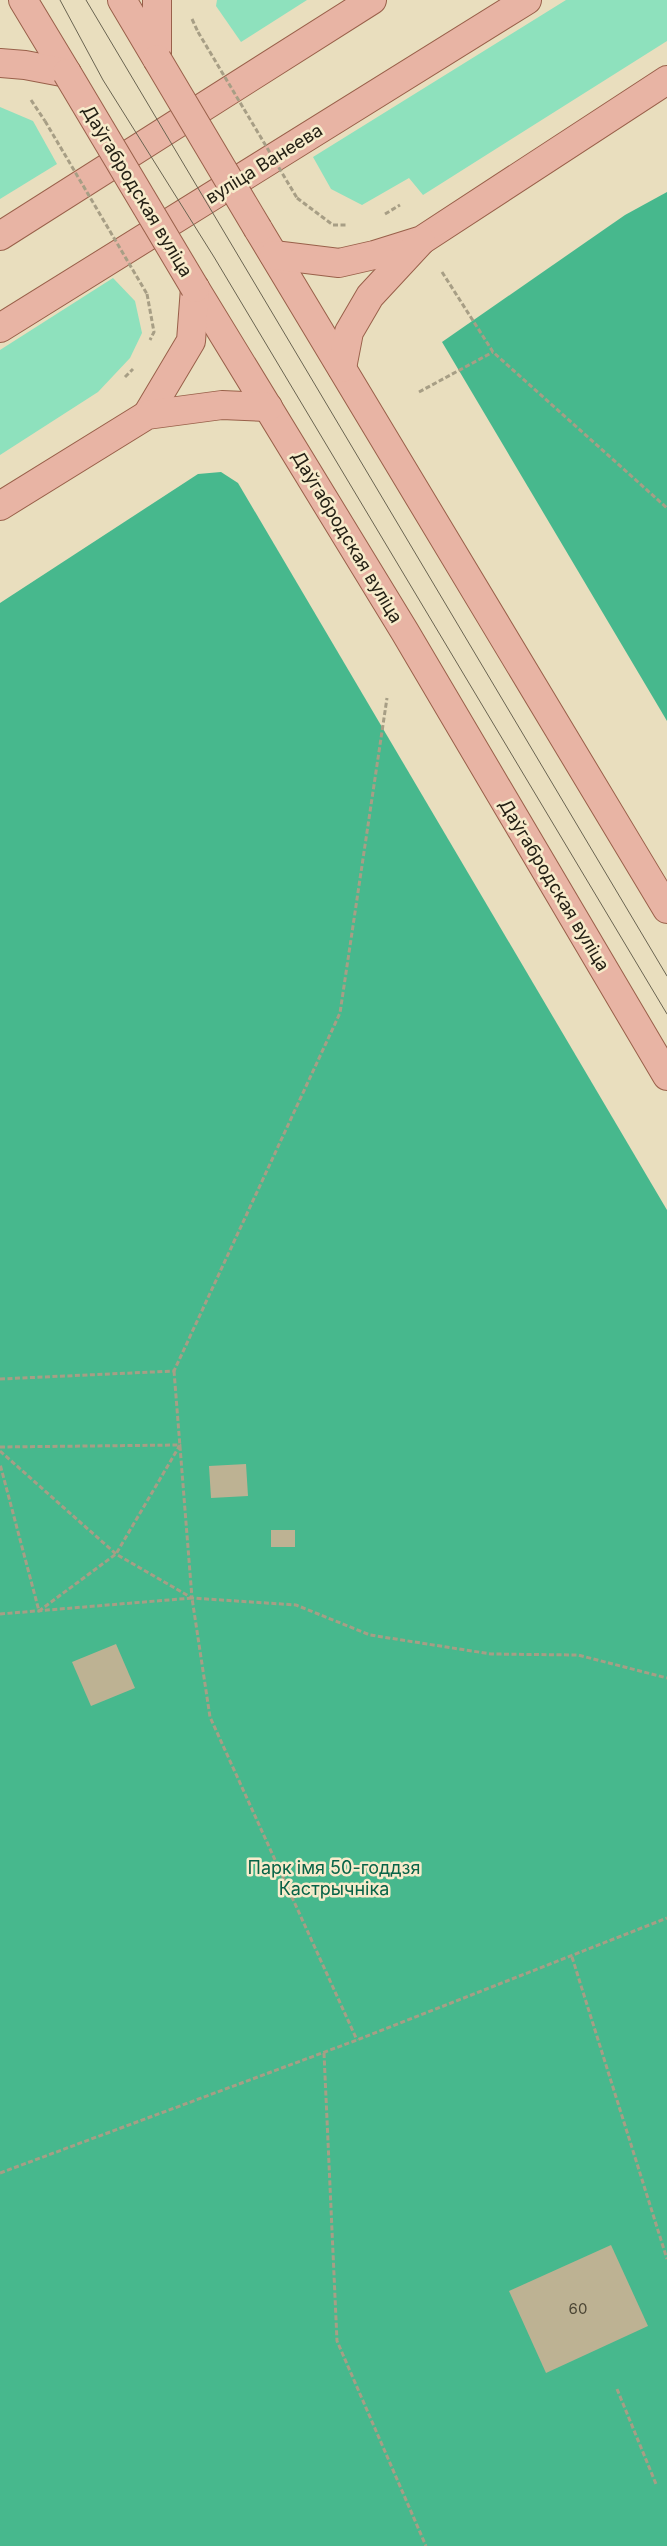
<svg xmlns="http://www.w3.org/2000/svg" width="667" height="2546" font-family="Inter,sans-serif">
<rect width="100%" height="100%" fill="#e9debe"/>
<g fill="#8ee1bd">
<polygon points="217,0 307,0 241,42 216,6"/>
<polygon points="566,0 667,0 667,41 423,195 409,178 362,205 331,189 313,157"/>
<polygon points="0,107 33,121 57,164 0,199"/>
<polygon points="113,278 135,301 142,333 130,358 98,392 0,455 0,350"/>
</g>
<g fill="#47b88d">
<polygon points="667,192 667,721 442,342 625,215"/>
<polygon points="221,472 238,483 667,1210 667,2546 0,2546 0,603 198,474"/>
</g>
<g fill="#bdb293">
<polygon points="246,1464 248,1496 211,1498 209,1466"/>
<rect x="271" y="1530" width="24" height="17"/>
<polygon points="116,1644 135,1688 91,1706 72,1662"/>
<polygon points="611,2245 648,2326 546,2373 509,2291"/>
</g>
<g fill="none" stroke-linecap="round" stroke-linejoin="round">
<defs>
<g id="major">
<polyline points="23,0 67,73"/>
<polyline points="122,0 157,59"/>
<polyline points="157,0 157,57"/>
<polyline points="0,63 25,65 67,73"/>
<polyline points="258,229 667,909"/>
<polyline points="0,236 372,0"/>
<polyline points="274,255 339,263 374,255 422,240 667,80"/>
<polyline points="195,288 405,632 667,1076"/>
<polyline points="0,328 527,0"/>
<polyline points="342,368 349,332 370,296 421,241"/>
<polyline points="147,415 191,341 195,288"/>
<polyline points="0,506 147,415 222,405 268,407"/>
</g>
</defs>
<use href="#major" stroke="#99604a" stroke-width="30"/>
<g stroke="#a79e85" stroke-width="3" stroke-dasharray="5 2.5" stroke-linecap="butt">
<polyline points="192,19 198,32"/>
<polyline points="31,100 45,121"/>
<polyline points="297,198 333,225 347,225"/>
<polyline points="385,214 400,205"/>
<polyline points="442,272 493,352 667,508"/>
<polyline points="147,294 154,332 150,340"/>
<polyline points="125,377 133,369"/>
<polyline points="419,392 493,352"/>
<polyline points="174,1371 192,1598"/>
<polyline points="0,1379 174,1371 340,1013 387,698"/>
<polyline points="0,1447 180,1445 116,1554 39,1611 0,1464"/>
<polyline points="0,1451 116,1554 192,1598 296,1605 370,1635 491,1654 578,1655 667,1678"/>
<polyline points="0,1614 192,1598 210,1717 357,2040"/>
<polyline points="572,1957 667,2259"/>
<polyline points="324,2053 337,2341 426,2546"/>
<polyline points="0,2173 357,2040 667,1918"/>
<polyline points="617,2389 656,2484"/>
</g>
<use href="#major" stroke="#e8b4a4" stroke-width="28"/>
<g stroke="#6a6451" stroke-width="1">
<polyline points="60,0 103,80 214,257 667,1014"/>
<polyline points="86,0 667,976"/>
</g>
<defs>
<g id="major-bridge">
<polyline points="157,59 258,229"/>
<polyline points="67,73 195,288"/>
</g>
</defs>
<use href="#major-bridge" stroke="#99604a" stroke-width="30" stroke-linecap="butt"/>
<g stroke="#a79e85" stroke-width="3" stroke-dasharray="5 2.5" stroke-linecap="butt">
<polyline points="198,32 297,198"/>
<polyline points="45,121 147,294"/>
</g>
<use href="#major-bridge" stroke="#e8b4a4" stroke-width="28"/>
</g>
<g text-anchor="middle" stroke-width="5" stroke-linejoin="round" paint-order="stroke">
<g font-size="15" fill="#4b4534">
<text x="578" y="2314">60</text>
</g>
<g font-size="18" fill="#252115" stroke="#f7ebcb">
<text transform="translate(264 164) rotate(-32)" y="6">вуліца Ванеева</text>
<text transform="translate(137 191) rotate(59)" y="6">Даўгабродская вуліца</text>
<text transform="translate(347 537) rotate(59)" y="6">Даўгабродская вуліца</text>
<text transform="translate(554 885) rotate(59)" y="6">Даўгабродская вуліца</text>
</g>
<g font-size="18" fill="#086347" stroke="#f7ebcb">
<text x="334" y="1874">Парк імя 50-годдзя<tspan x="334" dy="21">Кастрычніка</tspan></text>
</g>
</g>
</svg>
